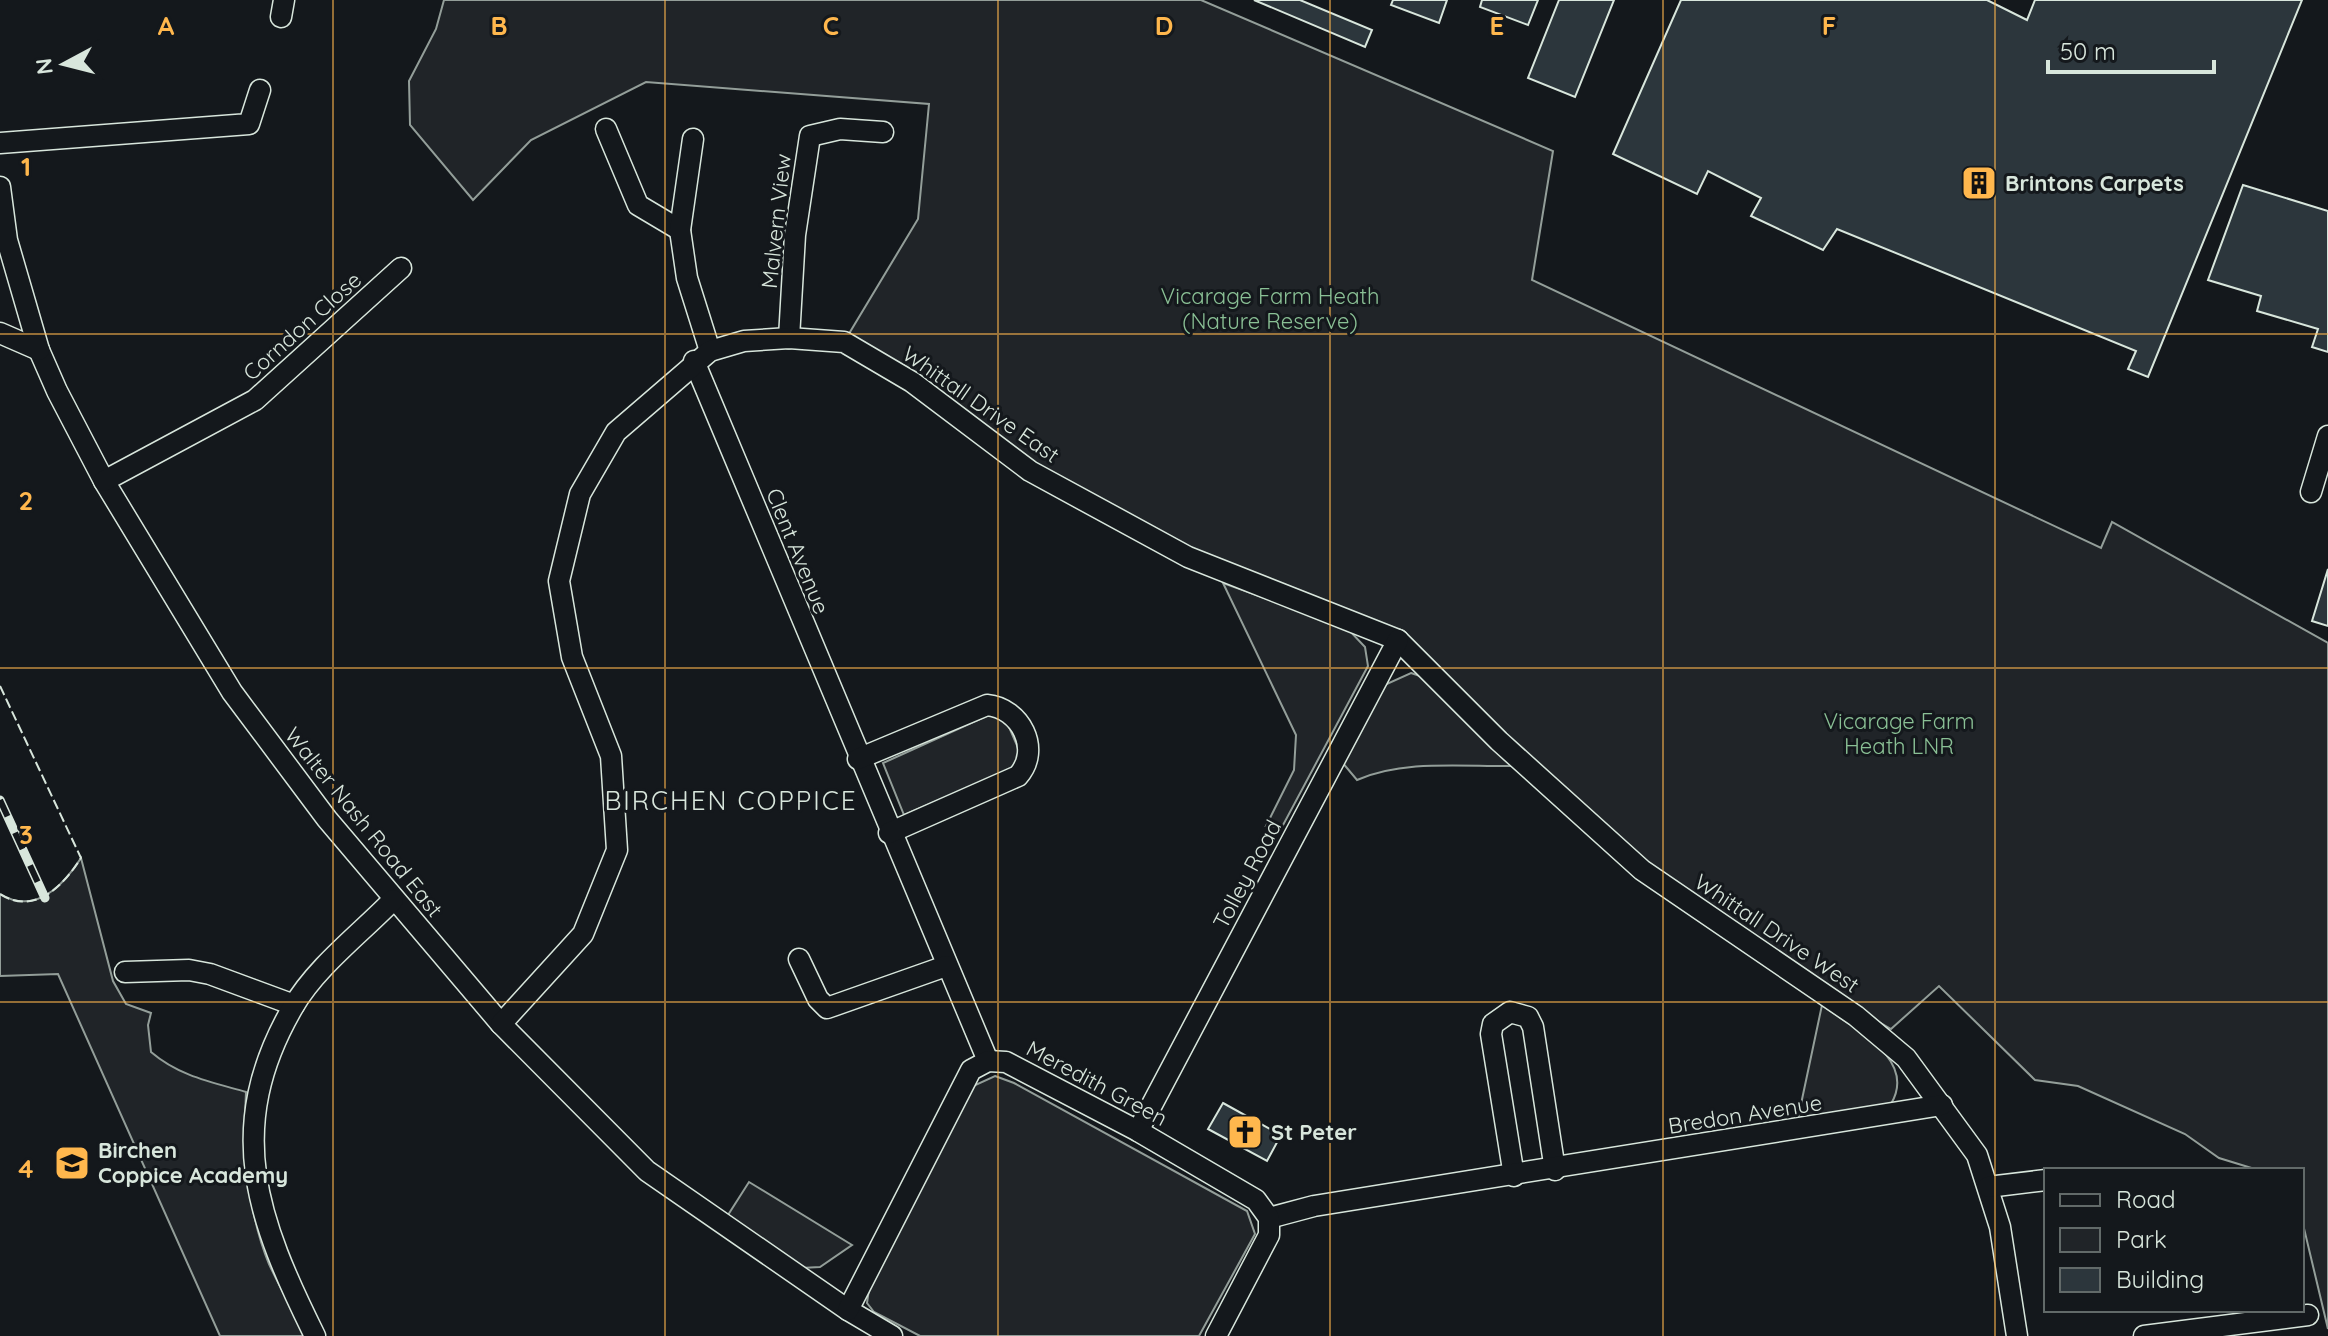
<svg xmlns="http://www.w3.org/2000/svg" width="2328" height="1336" font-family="Quicksand,sans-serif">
<rect width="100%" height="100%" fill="#14181c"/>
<g fill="#202428" stroke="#939e99" stroke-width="2">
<polygon points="444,0 1201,0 1553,151 1532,280 2101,548 2112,522 2328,643 2328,1329 2302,1220 2302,1170 2258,1170 2219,1158 2185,1134 2078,1086 2035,1080 1939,986 1891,1029 1815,985 1642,870 1398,640 1188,557 1030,471 844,342 918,219 929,104 646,82 531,140 473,200 410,125 409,81 436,29"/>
<polygon points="1223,583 1347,628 1365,647 1368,666 1282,827 1266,826 1294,770 1296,735"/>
<path d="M 1411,673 L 1426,678 L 1517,766 C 1465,767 1404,759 1357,780 L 1342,762 L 1380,687 Z"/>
<polygon points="991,714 1006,720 1019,750 1019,761 1012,769 904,815 883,763"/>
<path d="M 81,858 L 113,981 L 126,1004 L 151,1013 L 148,1025 L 151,1052 C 179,1076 211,1082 246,1092 C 243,1148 247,1210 269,1264 C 280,1288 294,1312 306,1336 L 220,1336 L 58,974 L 0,976 L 0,894 C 35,915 63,886 81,858 Z"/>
<path d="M 1822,1005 C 1852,1028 1918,1058 1891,1104 L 1797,1123 Z"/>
<polygon points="995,1076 1014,1083 1247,1211 1255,1234 1199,1336 920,1336 874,1312 867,1303 869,1289 971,1087"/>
<polygon points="749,1182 852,1245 820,1267 801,1268 728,1215"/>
</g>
<g fill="#2c363c" stroke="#d8e6dc" stroke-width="2">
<polygon points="1254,0 1300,0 1372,30 1365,47"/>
<polygon points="1393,0 1447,0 1439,23 1391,5"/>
<polygon points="1482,0 1538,0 1528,25 1480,7"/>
<polygon points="1559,0 1614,0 1575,97 1528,78"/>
<polygon points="1681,0 1987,0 2027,20 2035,0 2302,0 2148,377 2128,369 2136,351 1837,229 1823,250 1751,216 1761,198 1708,171 1697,194 1613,154"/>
<polygon points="2243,185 2328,211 2328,352 2312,347 2318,329 2257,311 2261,296 2208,280"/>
<polygon points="2328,569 2328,626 2312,621"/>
<polygon points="1223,1103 1281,1135 1267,1161 1208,1129"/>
</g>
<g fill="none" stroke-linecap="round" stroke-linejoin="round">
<defs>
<g id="minor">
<polyline points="281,17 284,0"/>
<polyline points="606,129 638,205 680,230"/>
<polyline points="693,139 680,230 687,278 710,351"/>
<polyline points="0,143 249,124 260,90"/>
<polyline points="0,187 7,240 39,350 57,391 104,481 232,692 327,819 501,1024 647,1171 848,1310 892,1336"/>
<polyline points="0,333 39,350"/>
<polyline points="789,338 795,235 810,136 840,129 883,132"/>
<polyline points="694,361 988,1061"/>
<polyline points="104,481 255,400 401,268"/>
<polyline points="2311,492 2328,436"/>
<path d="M 858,759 L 987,705 C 1020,708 1042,749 1018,776 L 889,833"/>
<polyline points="799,959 818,999 827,1008 946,966"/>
<polyline points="125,972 189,970 210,974 294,1005"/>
<polyline points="501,1024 583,934 617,850 611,756 572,657 559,581 580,494 616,432 710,351 744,341 789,338 844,342 912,382 1030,471 1188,557 1398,640 1499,741 1642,870 1856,1016 1906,1058 1977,1155 2000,1227 2017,1336"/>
<polyline points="1138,1131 1398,640"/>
<polyline points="1514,1176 1491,1034 1493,1024 1510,1012 1528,1017 1533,1027 1555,1170"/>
<polyline points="1988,1187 2046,1180"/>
<polyline points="1269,1218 1314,1206 1942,1105"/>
<polyline points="848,1310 971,1070 988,1061 1006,1062 1138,1131 1256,1200 1269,1218 1269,1235 1216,1336"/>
<path d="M 315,1336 C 258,1221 222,1129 293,1007 C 316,967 361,933 393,900"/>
<polyline points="2144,1336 2308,1315"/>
</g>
</defs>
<use href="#minor" stroke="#d8e6dc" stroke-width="23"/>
<use href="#minor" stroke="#14181c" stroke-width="20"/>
<defs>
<polyline id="rail" points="0,800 45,898"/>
</defs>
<use href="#rail" stroke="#d8e6dc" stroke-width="9"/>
<use href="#rail" stroke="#14181c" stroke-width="6" stroke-dasharray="18" stroke-linecap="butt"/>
<path stroke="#d8e6dc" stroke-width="2" stroke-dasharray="10 4" stroke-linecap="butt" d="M 0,686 L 81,858 C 63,886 35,916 0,894"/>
</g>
<path fill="none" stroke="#ffb74d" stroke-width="2" stroke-opacity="0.55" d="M 333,0 L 333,1336M 665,0 L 665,1336M 998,0 L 998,1336M 1330,0 L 1330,1336M 1663,0 L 1663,1336M 1995,0 L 1995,1336M 0,334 L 2328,334M 0,668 L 2328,668M 0,1002 L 2328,1002"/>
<defs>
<symbol id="building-square" viewBox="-11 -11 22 22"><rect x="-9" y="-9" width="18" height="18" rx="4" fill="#ffb74d" stroke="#14181c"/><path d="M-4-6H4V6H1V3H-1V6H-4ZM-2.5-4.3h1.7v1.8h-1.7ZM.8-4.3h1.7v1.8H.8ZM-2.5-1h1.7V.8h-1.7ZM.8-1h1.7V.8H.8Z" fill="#111"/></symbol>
<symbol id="church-square" viewBox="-11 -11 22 22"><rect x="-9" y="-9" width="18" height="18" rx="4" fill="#ffb74d" stroke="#14181c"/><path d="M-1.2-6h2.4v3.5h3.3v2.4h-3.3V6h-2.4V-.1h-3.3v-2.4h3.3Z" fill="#111"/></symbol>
<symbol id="school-square" viewBox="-11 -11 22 22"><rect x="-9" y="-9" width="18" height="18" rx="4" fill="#ffb74d" stroke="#14181c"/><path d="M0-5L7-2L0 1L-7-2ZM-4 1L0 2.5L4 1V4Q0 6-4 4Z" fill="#111"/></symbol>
</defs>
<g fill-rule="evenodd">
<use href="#building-square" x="1959" y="163" width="40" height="40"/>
<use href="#church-square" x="1225" y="1112" width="40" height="40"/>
<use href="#school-square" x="52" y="1143" width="40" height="40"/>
</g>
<g text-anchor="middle" stroke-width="6" stroke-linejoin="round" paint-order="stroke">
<g font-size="22" font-weight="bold" fill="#d8e6dc" stroke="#14181c" text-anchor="start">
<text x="2005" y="191">Brintons Carpets</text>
<text x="1271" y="1140">St Peter</text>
<text x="98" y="1158">Birchen<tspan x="98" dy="25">Coppice Academy</tspan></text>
</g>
<g font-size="22" fill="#d8e6dc" stroke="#14181c">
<text transform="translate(776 221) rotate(-84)" y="8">Malvern View</text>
<text transform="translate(302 326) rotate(-42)" y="8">Corndon Close</text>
<text transform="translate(981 404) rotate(35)" y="8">Whittall Drive East</text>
<text transform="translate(798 551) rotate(68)" y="8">Clent Avenue</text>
<text transform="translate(364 822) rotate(51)" y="8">Walter Nash Road East</text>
<text transform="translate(1247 874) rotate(-62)" y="8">Tolley Road</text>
<text transform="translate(1777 933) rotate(34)" y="8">Whittall Drive West</text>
<text transform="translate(1097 1083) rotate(28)" y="8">Meredith Green</text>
<text transform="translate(1745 1114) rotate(-9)" y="8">Bredon Avenue</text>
</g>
<g font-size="22" fill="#8ac095" stroke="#14181c">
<text x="1270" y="304">Vicarage Farm Heath<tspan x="1270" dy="25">(Nature Reserve)</tspan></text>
<text x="1899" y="729">Vicarage Farm<tspan x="1899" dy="25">Heath LNR</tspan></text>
</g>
<g font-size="26" letter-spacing="2" fill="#d8e6dc" stroke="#14181c">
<text x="731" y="810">BIRCHEN COPPICE</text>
</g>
</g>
<g font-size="26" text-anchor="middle" font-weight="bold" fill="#ffb74d" stroke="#14181c" stroke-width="6" stroke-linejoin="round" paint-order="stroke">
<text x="166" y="35">A</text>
<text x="499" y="35">B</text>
<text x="831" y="35">C</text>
<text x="1164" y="35">D</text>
<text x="1497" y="35">E</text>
<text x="1829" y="35">F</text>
<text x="26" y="176">1</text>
<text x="26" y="510">2</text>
<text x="26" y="844">3</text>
<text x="26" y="1178">4</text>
</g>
<rect x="2044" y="1168" width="260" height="144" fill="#14181c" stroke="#626a69" stroke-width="2"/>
<rect x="2060" y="1194" width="40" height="12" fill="#14181c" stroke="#626a69" stroke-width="2"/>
<text x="2116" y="1208" font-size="24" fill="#d8e6dc">Road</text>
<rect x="2060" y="1228" width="40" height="24" fill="#202428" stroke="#626a69" stroke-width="2"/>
<text x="2116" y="1248" font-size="24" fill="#d8e6dc">Park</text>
<rect x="2060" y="1268" width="40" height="24" fill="#2c363c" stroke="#626a69" stroke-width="2"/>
<text x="2116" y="1288" font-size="24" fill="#d8e6dc">Building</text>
<g transform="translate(64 64) rotate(263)" stroke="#14181c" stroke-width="6" paint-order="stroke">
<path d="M0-6L14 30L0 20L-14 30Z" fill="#d8e6dc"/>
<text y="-12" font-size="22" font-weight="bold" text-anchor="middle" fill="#d8e6dc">N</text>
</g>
<path d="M2048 60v12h166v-12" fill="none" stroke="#d8e6dc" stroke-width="4"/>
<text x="2060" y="60" font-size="24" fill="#d8e6dc" stroke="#14181c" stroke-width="6" paint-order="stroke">50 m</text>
</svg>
